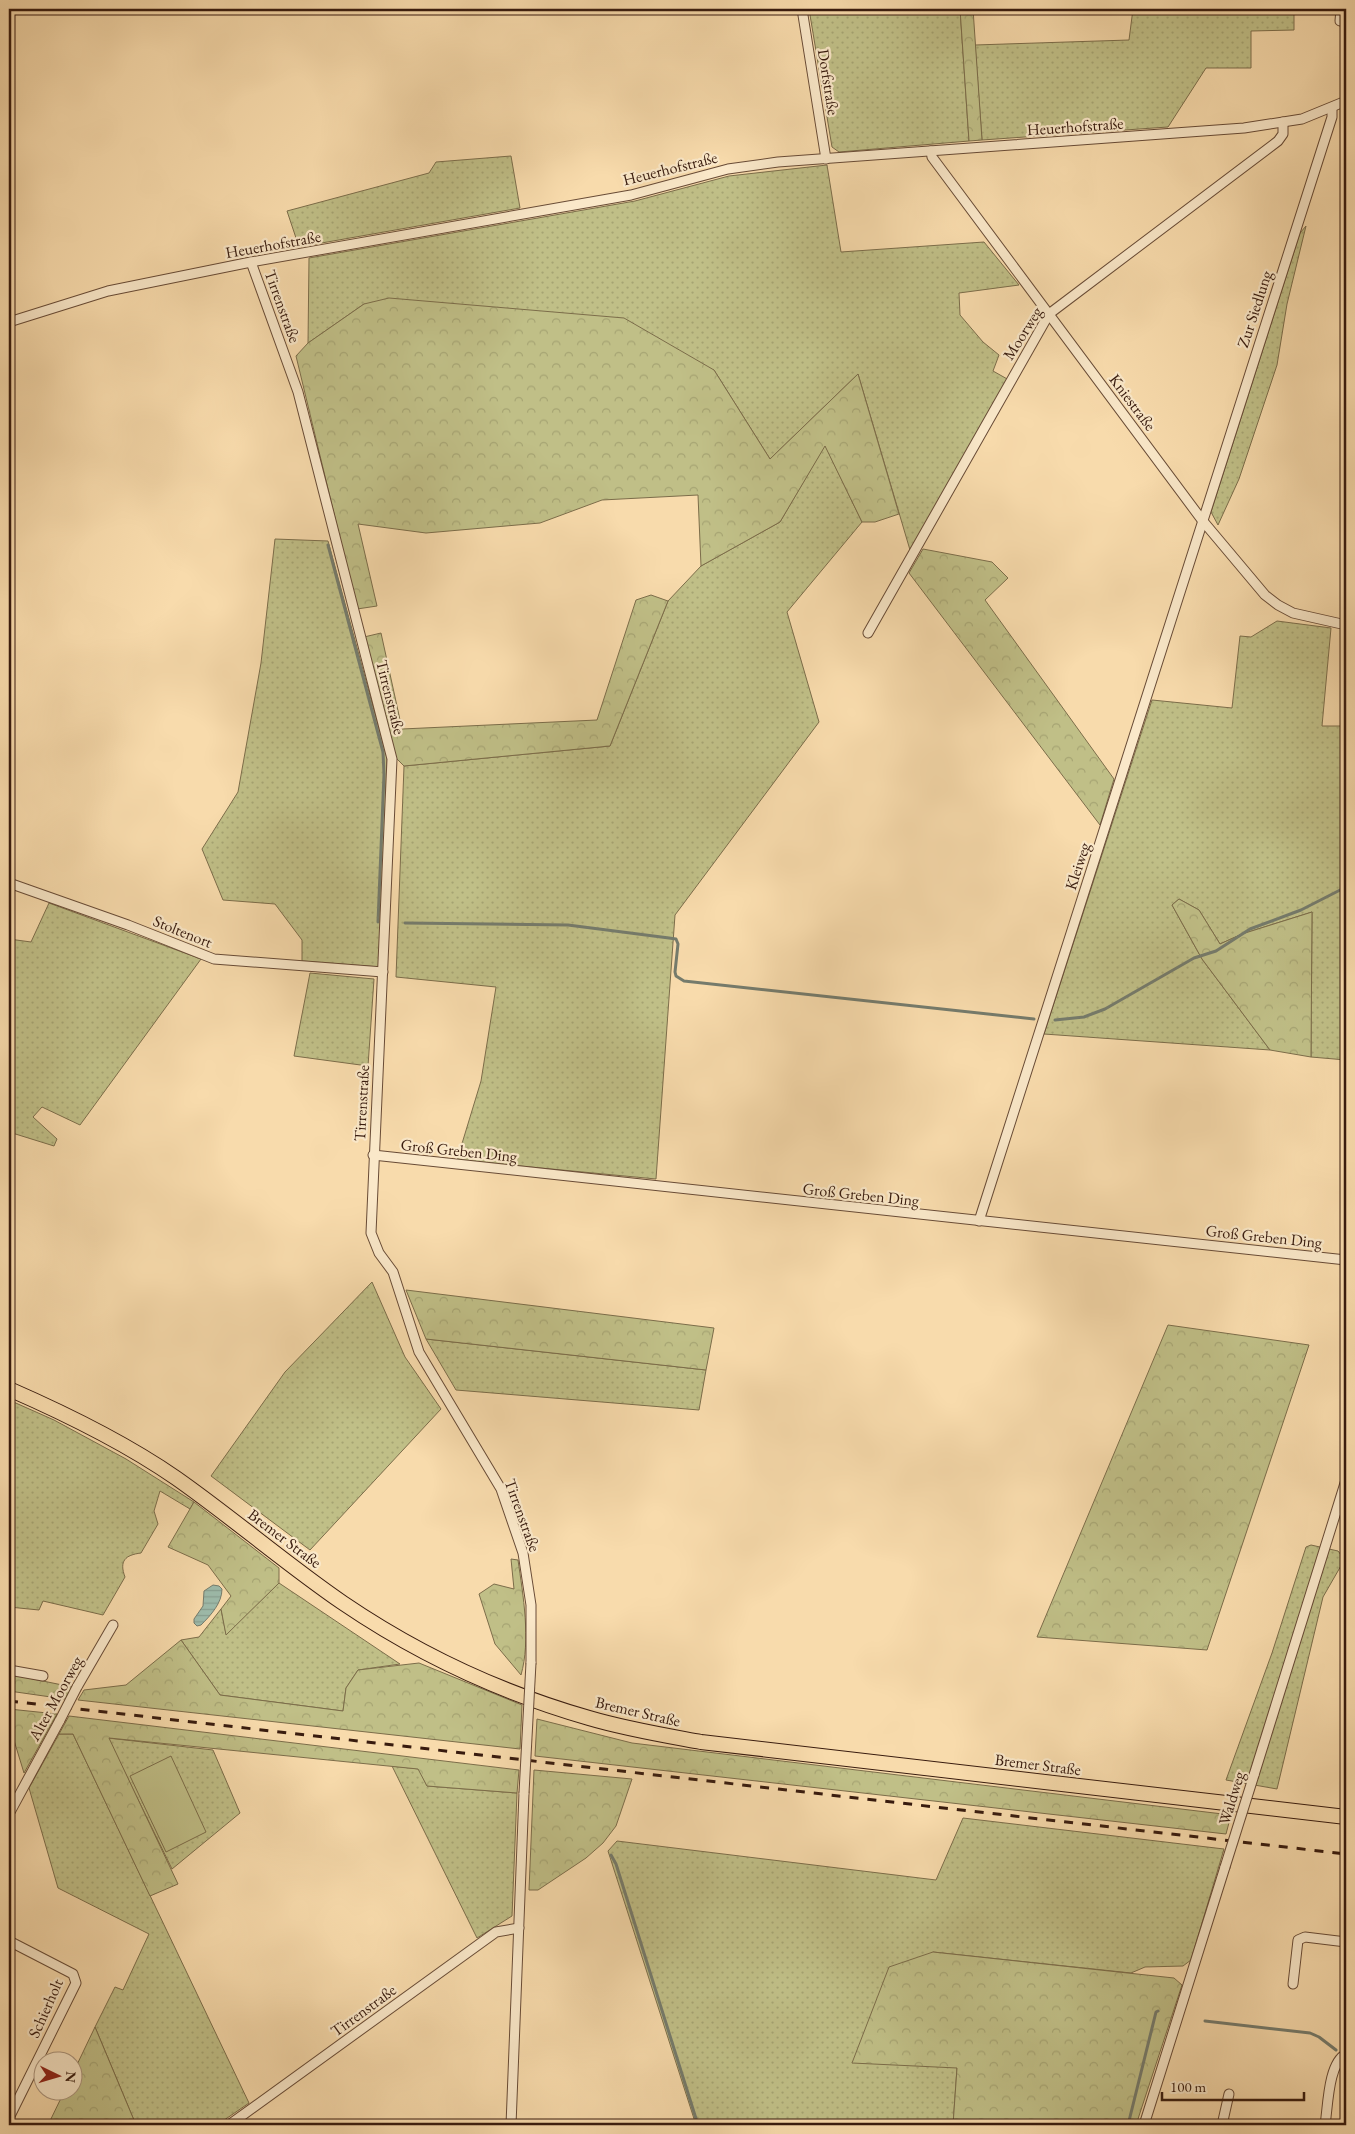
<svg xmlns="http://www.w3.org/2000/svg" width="1355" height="2134" font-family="'EB Garamond',serif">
<defs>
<pattern id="grass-dots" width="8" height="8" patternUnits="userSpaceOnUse" patternTransform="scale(1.25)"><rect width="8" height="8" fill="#c0bf87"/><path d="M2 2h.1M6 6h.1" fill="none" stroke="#a6a473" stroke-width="1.8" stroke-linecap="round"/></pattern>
<pattern id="forest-crowns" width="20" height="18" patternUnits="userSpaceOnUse" patternTransform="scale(1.25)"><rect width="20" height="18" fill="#c0bf87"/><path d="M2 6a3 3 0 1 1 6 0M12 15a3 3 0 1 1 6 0" fill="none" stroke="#a6a473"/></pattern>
<pattern id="water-rules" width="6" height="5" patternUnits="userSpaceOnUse" patternTransform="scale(1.25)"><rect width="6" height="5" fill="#9dbbab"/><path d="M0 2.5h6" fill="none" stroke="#88a092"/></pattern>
</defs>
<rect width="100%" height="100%" fill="#f8dbac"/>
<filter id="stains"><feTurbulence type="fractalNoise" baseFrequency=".004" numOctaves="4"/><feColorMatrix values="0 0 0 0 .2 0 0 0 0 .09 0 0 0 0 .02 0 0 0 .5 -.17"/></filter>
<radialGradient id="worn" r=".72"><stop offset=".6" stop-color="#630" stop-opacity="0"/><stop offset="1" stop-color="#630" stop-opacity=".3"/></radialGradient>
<g fill="url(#grass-dots)" stroke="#7c6d4a">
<polygon points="809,9 960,9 969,141 839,152 832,147"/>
<polygon points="1133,9 1294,9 1294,30 1251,31 1251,68 1206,68 1168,127 982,140 975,45 1129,40"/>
<polygon points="511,156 520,208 299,247 287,211 429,173 436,162"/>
<polygon points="827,165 841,252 984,242 1019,285 959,293 960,315 983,342 999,355 993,371 1009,380 910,550 858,374 770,459 714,370 364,304 308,343 309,258 635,201 729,176"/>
<polygon points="1306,226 1287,304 1277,365 1239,479 1218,525 1211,512 1300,233"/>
<polygon points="825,445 862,522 787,612 819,722 675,915 656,1179 457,1160 481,1081 496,987 396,977 404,766 610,746 668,601 701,566 780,522"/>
<polygon points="275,539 328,541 387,758 380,967 302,961 302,940 275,904 223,900 202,849 238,792 261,663"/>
<polygon points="1277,621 1331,628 1322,726 1346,726 1346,1060 1311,1057 1312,912 1242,934 1220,944 1199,910 1179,899 1172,905 1202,959 1270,1050 1044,1034 1152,700 1232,708 1240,636 1251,637"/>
<polygon points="49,903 201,959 80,1125 42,1107 33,1117 57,1139 54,1146 9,1132 9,939 31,942"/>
<polygon points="310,973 374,979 368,1066 294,1056"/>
<polygon points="372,1282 405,1357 441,1409 310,1550 211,1476 285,1372"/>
<polygon points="426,1339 706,1370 699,1410 456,1390"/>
<path d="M 9,1400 L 54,1420 L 126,1459 L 194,1502 L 190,1509 L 160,1491 L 154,1511 L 158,1524 L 141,1553 C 125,1555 119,1561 125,1577 L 103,1615 L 43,1601 L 39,1610 L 9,1607 Z"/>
<polygon points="1311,1545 1338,1551 1342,1556 1342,1564 1323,1597 1277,1789 1226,1780 1272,1653 1306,1547"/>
<polygon points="279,1583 400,1664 358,1670 346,1688 343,1711 220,1695 181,1640 199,1637 221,1609 226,1634"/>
<polygon points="59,1734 73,1734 249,2103 217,2125 136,2125 95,2027 115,1987 123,1990 149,1934 58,1888 29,1788"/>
<polygon points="108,1738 213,1750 240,1813 172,1869"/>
<polygon points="392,1766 419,1769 427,1786 517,1793 512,1916 477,1938"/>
<polygon points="963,1818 1224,1849 1191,1960 1183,1966 1145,1967 1131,1973 933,1952 957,2068 953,2125 696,2125 608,1851 617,1841 936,1880"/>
</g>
<g fill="url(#forest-crowns)" stroke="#7c6d4a">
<polygon points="960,9 973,9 982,140 969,141"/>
<polygon points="389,298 624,318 714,370 770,459 858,374 899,514 875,522 862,522 825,446 780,522 701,566 698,495 602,500 540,523 426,533 358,524 377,606 357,609 296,356 308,343 364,304"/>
<polygon points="923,549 992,562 1008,578 985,600 1114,779 1100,825 909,573"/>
<polygon points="651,595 668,601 610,746 404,766 396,758 364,637 381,633 402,729 597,720 636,600"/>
<polygon points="1179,899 1199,910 1220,944 1242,934 1312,912 1311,1057 1270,1050 1202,959 1172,905"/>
<polygon points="406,1290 714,1328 706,1370 426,1339"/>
<polygon points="1168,1325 1309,1345 1207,1650 1037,1637"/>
<polygon points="194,1502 279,1568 279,1583 226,1635 221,1609 231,1596 208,1565 168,1547"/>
<path d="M 511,1559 L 518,1560 C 523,1595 531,1640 521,1675 L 495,1644 L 479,1594 L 494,1584 L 514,1589 Z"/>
<polygon points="181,1640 220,1695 343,1711 346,1688 358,1670 419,1663 522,1705 520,1749 78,1700 84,1690 126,1685"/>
<polygon points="9,1674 72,1687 65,1699 9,1691"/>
<polygon points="9,1709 57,1714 24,1773 9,1724"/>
<polygon points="69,1716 519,1770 517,1793 427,1786 418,1769 109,1738 178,1884 150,1896 73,1734 59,1734"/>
<polygon points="537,1719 632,1743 1231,1815 1226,1834 535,1756"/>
<polygon points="534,1770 632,1779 616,1826 603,1843 586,1858 538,1890 529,1890"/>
<polygon points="933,1952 1174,1978 1182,1985 1136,2125 953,2125 957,2068 852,2063 889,1967"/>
<polygon points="95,2027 136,2125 48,2125 64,2092 72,2092 73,2073"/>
</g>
<polygon fill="#c0bf87" stroke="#7c6d4a" points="171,1756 206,1832 166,1852 130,1776"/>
<path fill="url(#water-rules)" stroke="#757b6c" d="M 213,1585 L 219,1586 L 222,1589 C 222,1603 211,1615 201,1625 L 197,1626 L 194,1623 L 194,1619 L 203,1606 L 204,1591 Z"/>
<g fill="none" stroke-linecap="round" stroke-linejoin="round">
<g stroke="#757b6c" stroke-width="3">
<polyline points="328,545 383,752 384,774 378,922"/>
<polyline points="405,923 568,925 669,938 676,939 678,944 675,972 676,976 684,981 1034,1019"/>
<polyline points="1055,1020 1084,1017 1105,1009 1194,958 1216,951 1250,929 1301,910 1346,887"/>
<polyline points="611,1855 616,1864 698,2125"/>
<polyline points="1205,2021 1310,2033 1319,2037 1336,2050"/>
<polyline points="1128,2125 1156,2012 1158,2011"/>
</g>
<defs>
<g id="street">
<polyline points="802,9 826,159"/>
<polyline points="1340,21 1341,9"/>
<polyline points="931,151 932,157 1202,520 1265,595 1278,605 1293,613 1346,625"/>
<polyline points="251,262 298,392 392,759 371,1233 379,1253 393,1272 419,1352 501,1489 523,1553 531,1605 531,1663"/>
<polyline points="9,322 108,291 251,262 631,195 728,169 778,162 1244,128 1302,119 1346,101"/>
<polyline points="868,633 1049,314 1278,141 1283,134 1283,122"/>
<polyline points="9,883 128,925 214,959 383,972"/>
<polyline points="373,1155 1346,1260"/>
<polyline points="979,1221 1332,117 1332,108"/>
<polyline points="9,1670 43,1676"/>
<polyline points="77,1687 113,1625"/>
<polyline points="1254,1775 1346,1480"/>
<polyline points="9,1814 60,1720"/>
<polyline points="9,1941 73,1974 76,1983 9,2118"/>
<polyline points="1293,1984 1298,1940 1305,1937 1346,1942"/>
<polyline points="229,2125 496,1932 519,1928"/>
<polyline points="511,2125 524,1793"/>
<polyline points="1144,2125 1225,1867"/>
<polyline points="1222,2125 1229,2094"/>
<path d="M 1325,2125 C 1328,2107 1328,2063 1346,2054"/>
</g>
<path id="primary" d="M 9,1389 C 64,1413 127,1444 176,1478 C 233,1518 286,1564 343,1603 C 418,1654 502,1693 589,1718 C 626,1729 663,1735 701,1742 L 1346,1817"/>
</defs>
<use href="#street" stroke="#684b36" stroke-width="11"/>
<use href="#primary" stroke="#381b0e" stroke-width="16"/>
<use href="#street" stroke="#fae8c9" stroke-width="9"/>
<use href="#primary" stroke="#f8dbac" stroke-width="14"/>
<polyline stroke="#381b0e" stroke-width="3" stroke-dasharray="9 9" stroke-linecap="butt" points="9,1701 1346,1854"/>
<defs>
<g id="street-bridge">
<polyline points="60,1720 77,1687"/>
<polyline points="524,1793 531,1663"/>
<polyline points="1225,1867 1254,1775"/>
</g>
</defs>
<use href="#street-bridge" stroke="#684b36" stroke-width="11" stroke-linecap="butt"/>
<use href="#street-bridge" stroke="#fae8c9" stroke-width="9"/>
</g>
<g text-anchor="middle" stroke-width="4.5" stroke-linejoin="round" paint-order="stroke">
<g font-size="16" fill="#381b0e" stroke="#fae8c9">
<text transform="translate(829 82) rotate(81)" y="6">Dorfstraße</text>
<text transform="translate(1075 126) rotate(-4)" y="6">Heuerhofstraße</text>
<text transform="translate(670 168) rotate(-14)" y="6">Heuerhofstraße</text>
<text transform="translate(273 244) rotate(-10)" y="6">Heuerhofstraße</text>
<text transform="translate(283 306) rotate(70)" y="6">Tirrenstraße</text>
<text transform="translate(1254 309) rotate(-72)" y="6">Zur Siedlung</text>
<text transform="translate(1022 333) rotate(-58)" y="6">Moorweg</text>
<text transform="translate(1133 402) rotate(53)" y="6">Kniestraße</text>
<text transform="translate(391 697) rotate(76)" y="6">Tirrenstraße</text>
<text transform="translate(1077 866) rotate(-72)" y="6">Kleiweg</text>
<text transform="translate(183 931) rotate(22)" y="6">Stoltenort</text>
<text transform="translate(361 1103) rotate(-87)" y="6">Tirrenstraße</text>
<text transform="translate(459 1150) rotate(6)" y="6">Groß Greben Ding</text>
<text transform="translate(861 1194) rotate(6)" y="6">Groß Greben Ding</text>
<text transform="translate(1264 1236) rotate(6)" y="6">Groß Greben Ding</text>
<text transform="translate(523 1515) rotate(70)" y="6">Tirrenstraße</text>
<text transform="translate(285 1538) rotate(37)" y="6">Bremer Straße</text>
<text transform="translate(55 1698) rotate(-61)" y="6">Alter Moorweg</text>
<text transform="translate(638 1711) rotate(13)" y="6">Bremer Straße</text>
<text transform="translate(1038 1764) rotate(7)" y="6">Bremer Straße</text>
<text transform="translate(1231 1798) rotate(-73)" y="6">Waldweg</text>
<text transform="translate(45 2008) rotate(-66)" y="6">Schierholt</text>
<text transform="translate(363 2010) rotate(-36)" y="6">Tirrenstraße</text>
</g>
</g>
<rect width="1355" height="2134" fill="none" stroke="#f8dbac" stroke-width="30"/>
<rect x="10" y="10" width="1335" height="2114" fill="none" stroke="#381b0e" stroke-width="2.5"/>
<rect x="15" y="15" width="1325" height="2104" fill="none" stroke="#381b0e"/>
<g transform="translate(58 2076) rotate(95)"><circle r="24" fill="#fae8c9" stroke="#ac967e"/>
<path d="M0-4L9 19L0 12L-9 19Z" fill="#8f2418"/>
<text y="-8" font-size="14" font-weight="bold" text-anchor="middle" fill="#381b0e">N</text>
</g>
<path d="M1162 2092v8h142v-8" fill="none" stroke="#381b0e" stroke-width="2.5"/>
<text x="1170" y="2092" font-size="15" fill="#381b0e" stroke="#fae8c9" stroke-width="4" paint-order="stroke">100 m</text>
<rect width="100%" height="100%" filter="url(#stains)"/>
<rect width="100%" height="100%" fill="url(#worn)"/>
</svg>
